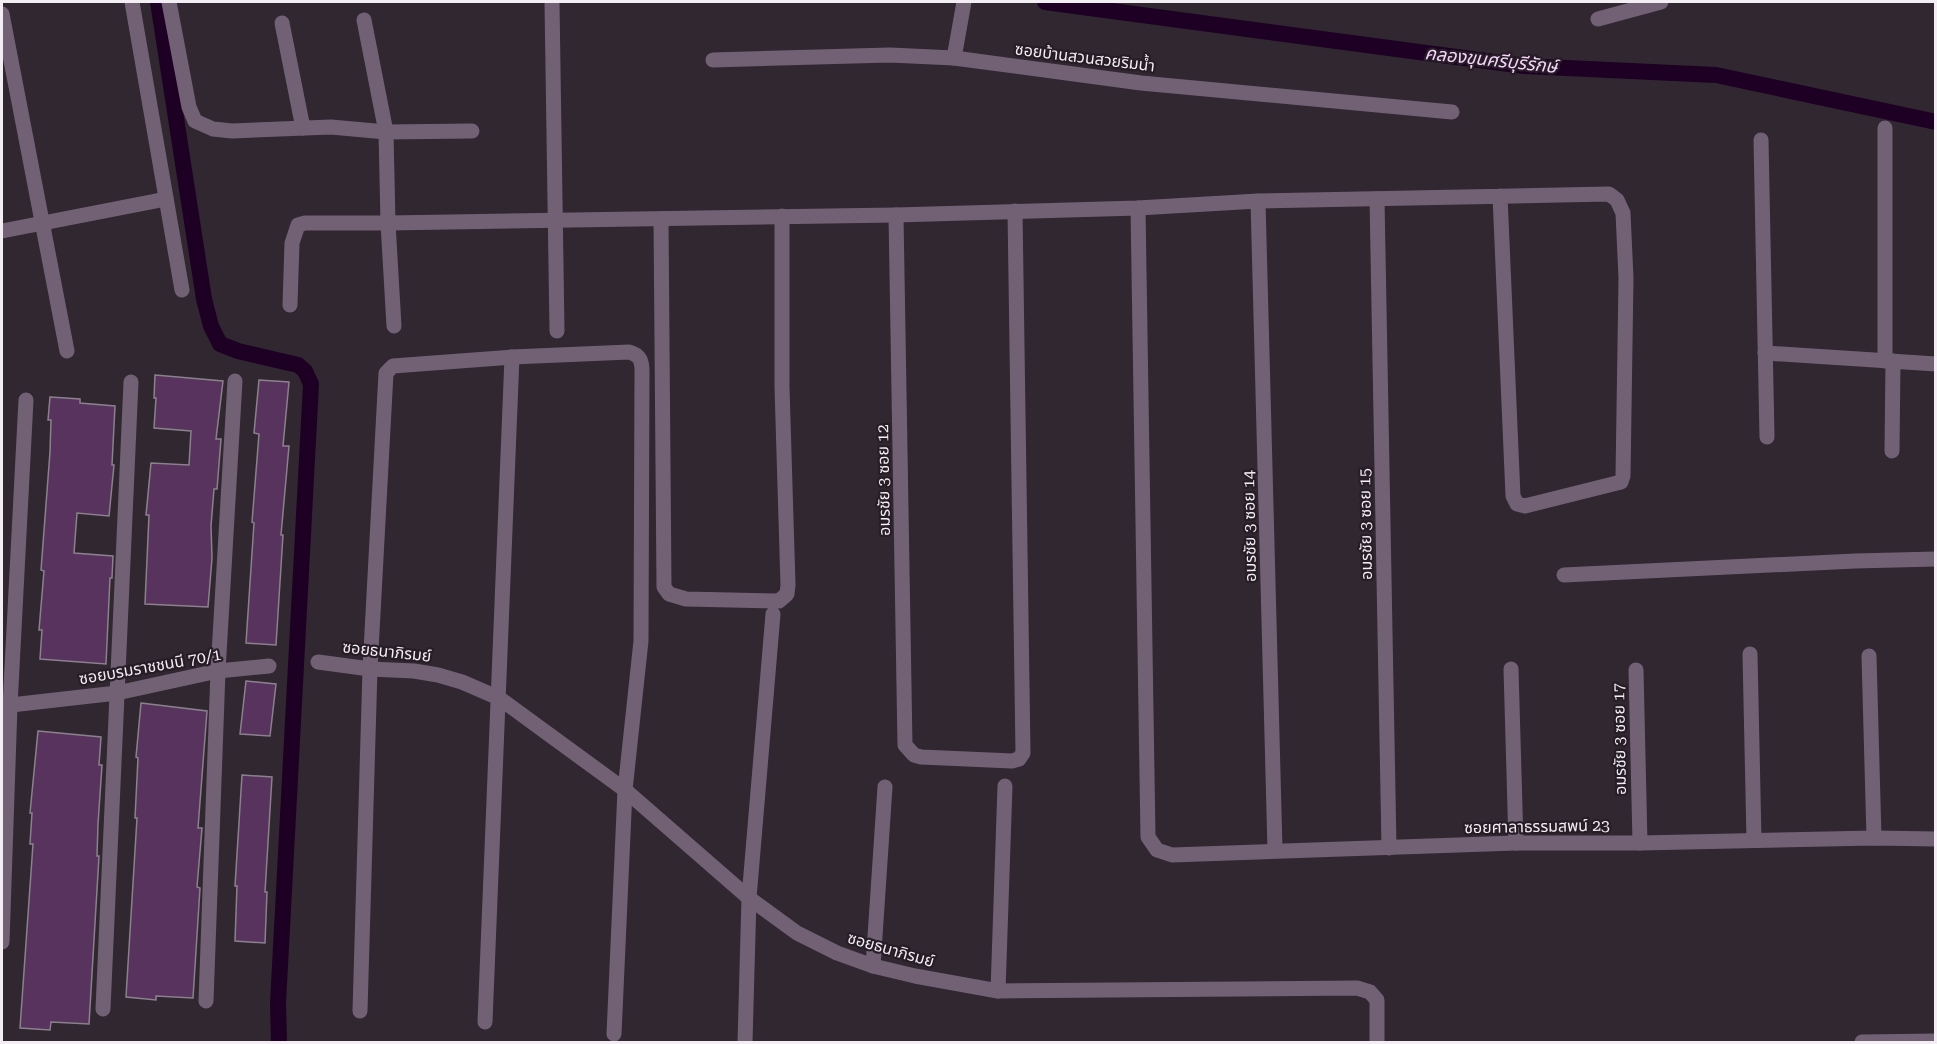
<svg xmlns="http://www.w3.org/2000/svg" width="1937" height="1044" font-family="'Roboto Serif','Noto Sans Thai',serif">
<rect width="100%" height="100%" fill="#302731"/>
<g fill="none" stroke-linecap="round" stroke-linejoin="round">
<g stroke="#1e0024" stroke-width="16">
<polyline points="158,2 204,299 211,326 220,344 238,351 298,365 305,371 311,384 278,1003 279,1042"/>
<polyline points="1045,2 1524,66 1716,75 1936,122"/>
</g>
</g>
<g fill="#57335d" stroke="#8b818d" stroke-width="1.5">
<polygon points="155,375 223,381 216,439 221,439 217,489 214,489 211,526 212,558 208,607 145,604 149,515 146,515 151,463 189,465 191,431 154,428 156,398 154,398"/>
<polygon points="259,380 289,382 283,446 289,446 281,535 283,535 276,645 246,643 254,523 252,522 259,434 254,433"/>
<polygon points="50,397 80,399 80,403 115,406 112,465 114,465 109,516 77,513 74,553 113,556 112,578 110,578 106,664 40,659 42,630 39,630 44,571 41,570 50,452 51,420 48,420"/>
<polygon points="246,681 276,684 270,736 240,734"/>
<polygon points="141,703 207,711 198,828 202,828 197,887 200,888 193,998 156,996 156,1000 126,997 137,818 135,818 138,758 136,757"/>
<polygon points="38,731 101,737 99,765 102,765 98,824 97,856 99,856 89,1024 51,1022 50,1030 20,1028 33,844 30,844 32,813 30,813"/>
<polygon points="242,775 272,777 265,892 267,892 265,943 235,941 237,886 235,886"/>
</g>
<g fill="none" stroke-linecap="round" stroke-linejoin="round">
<g stroke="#726175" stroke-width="15">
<polyline points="132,2 182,290"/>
<polyline points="169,2 189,107 195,121 213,129 232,131 331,127 386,132 472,131"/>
<polyline points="552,2 557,331"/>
<polyline points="2,14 67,351"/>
<polyline points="1598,19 1661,2"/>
<polyline points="364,20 386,132 388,223 394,326"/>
<polyline points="282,23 303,128"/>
<polyline points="954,58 964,2"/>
<polyline points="713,60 890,55 954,58 1141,83 1452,112"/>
<polyline points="1761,140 1767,437"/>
<polyline points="1377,199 1389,848"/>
<polyline points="1258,201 1275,850"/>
<polyline points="1138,208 1148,837 1157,850 1172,855 1516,843 1640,843 1874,838 1936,839"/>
<polyline points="896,215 905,745 914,755 921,757 1012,761 1019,759 1023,753 1015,211"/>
<polyline points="661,219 664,587 669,594 686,599 779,601 787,594 788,585 782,387 782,216"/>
<polyline points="2,231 166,199"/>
<polyline points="290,305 292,243 298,225 305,223 388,223 896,215 1138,208 1258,201 1609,194 1617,200 1623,213 1626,278 1623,476 1621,482 1525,506 1517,504 1513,496 1500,196"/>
<polyline points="1765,353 1936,364"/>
<polyline points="1885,361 1885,128"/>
<polyline points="1892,451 1893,361"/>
<polyline points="1564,575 1855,561 1936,559"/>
<polyline points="1750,654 1754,840"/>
<polyline points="1869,656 1874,838"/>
<polyline points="318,662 370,669 414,671 438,675 462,682 499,698 625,790 749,898 797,933 837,953 873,966 915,976 998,991 1357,988 1370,992 1377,1000 1377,1042"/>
<polyline points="1511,669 1516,843"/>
<polyline points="1636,670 1640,843"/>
<polyline points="2,706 117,693 218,671 269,666"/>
<polyline points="2,942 10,706 26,400"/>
<polyline points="873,966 885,787"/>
<polyline points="998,991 1005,786"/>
<polyline points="206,1001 218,671 235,381"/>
<polyline points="103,1009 131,382"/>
<path d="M 360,1011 L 370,669 L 386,373 L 393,366 L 512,357 L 629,352 C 640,355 642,361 642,371 L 641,641 L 625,790 L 614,1034"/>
<polyline points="485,1022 512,357"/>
<polyline points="745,1042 749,898 773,614"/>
<polyline points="1862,1042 1936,1041"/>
</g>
</g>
<g text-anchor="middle" stroke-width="4.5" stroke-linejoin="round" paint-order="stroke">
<g font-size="16" fill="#f3edf4" stroke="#261d27">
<text transform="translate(1085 57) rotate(7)" y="6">ซอยบ้านสวนสวยริมน้ำ</text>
<text transform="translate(883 480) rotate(-91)" y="6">อมรชัย 3 ซอย 12</text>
<text transform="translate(1365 524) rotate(-91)" y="6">อมรชัย 3 ซอย 15</text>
<text transform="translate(1249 526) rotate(-91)" y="6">อมรชัย 3 ซอย 14</text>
<text transform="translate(387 651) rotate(6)" y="6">ซอยธนาภิรมย์</text>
<text transform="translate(150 666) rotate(-10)" y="6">ซอยบรมราชชนนี 70/1</text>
<text transform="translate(1619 739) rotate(-91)" y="6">อมรชัย 3 ซอย 17</text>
<text transform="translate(1537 826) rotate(-1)" y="6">ซอยศาลาธรรมสพน์ 23</text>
<text transform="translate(891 949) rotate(16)" y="6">ซอยธนาภิรมย์</text>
</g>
<g font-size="18" font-style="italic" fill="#f7d4fc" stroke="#261d27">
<text transform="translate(1491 60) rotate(6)" y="6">คลองขุนศรีบุรีรักษ์</text>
</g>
</g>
<rect width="1937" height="1044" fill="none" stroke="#f3edf4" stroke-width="6"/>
</svg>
